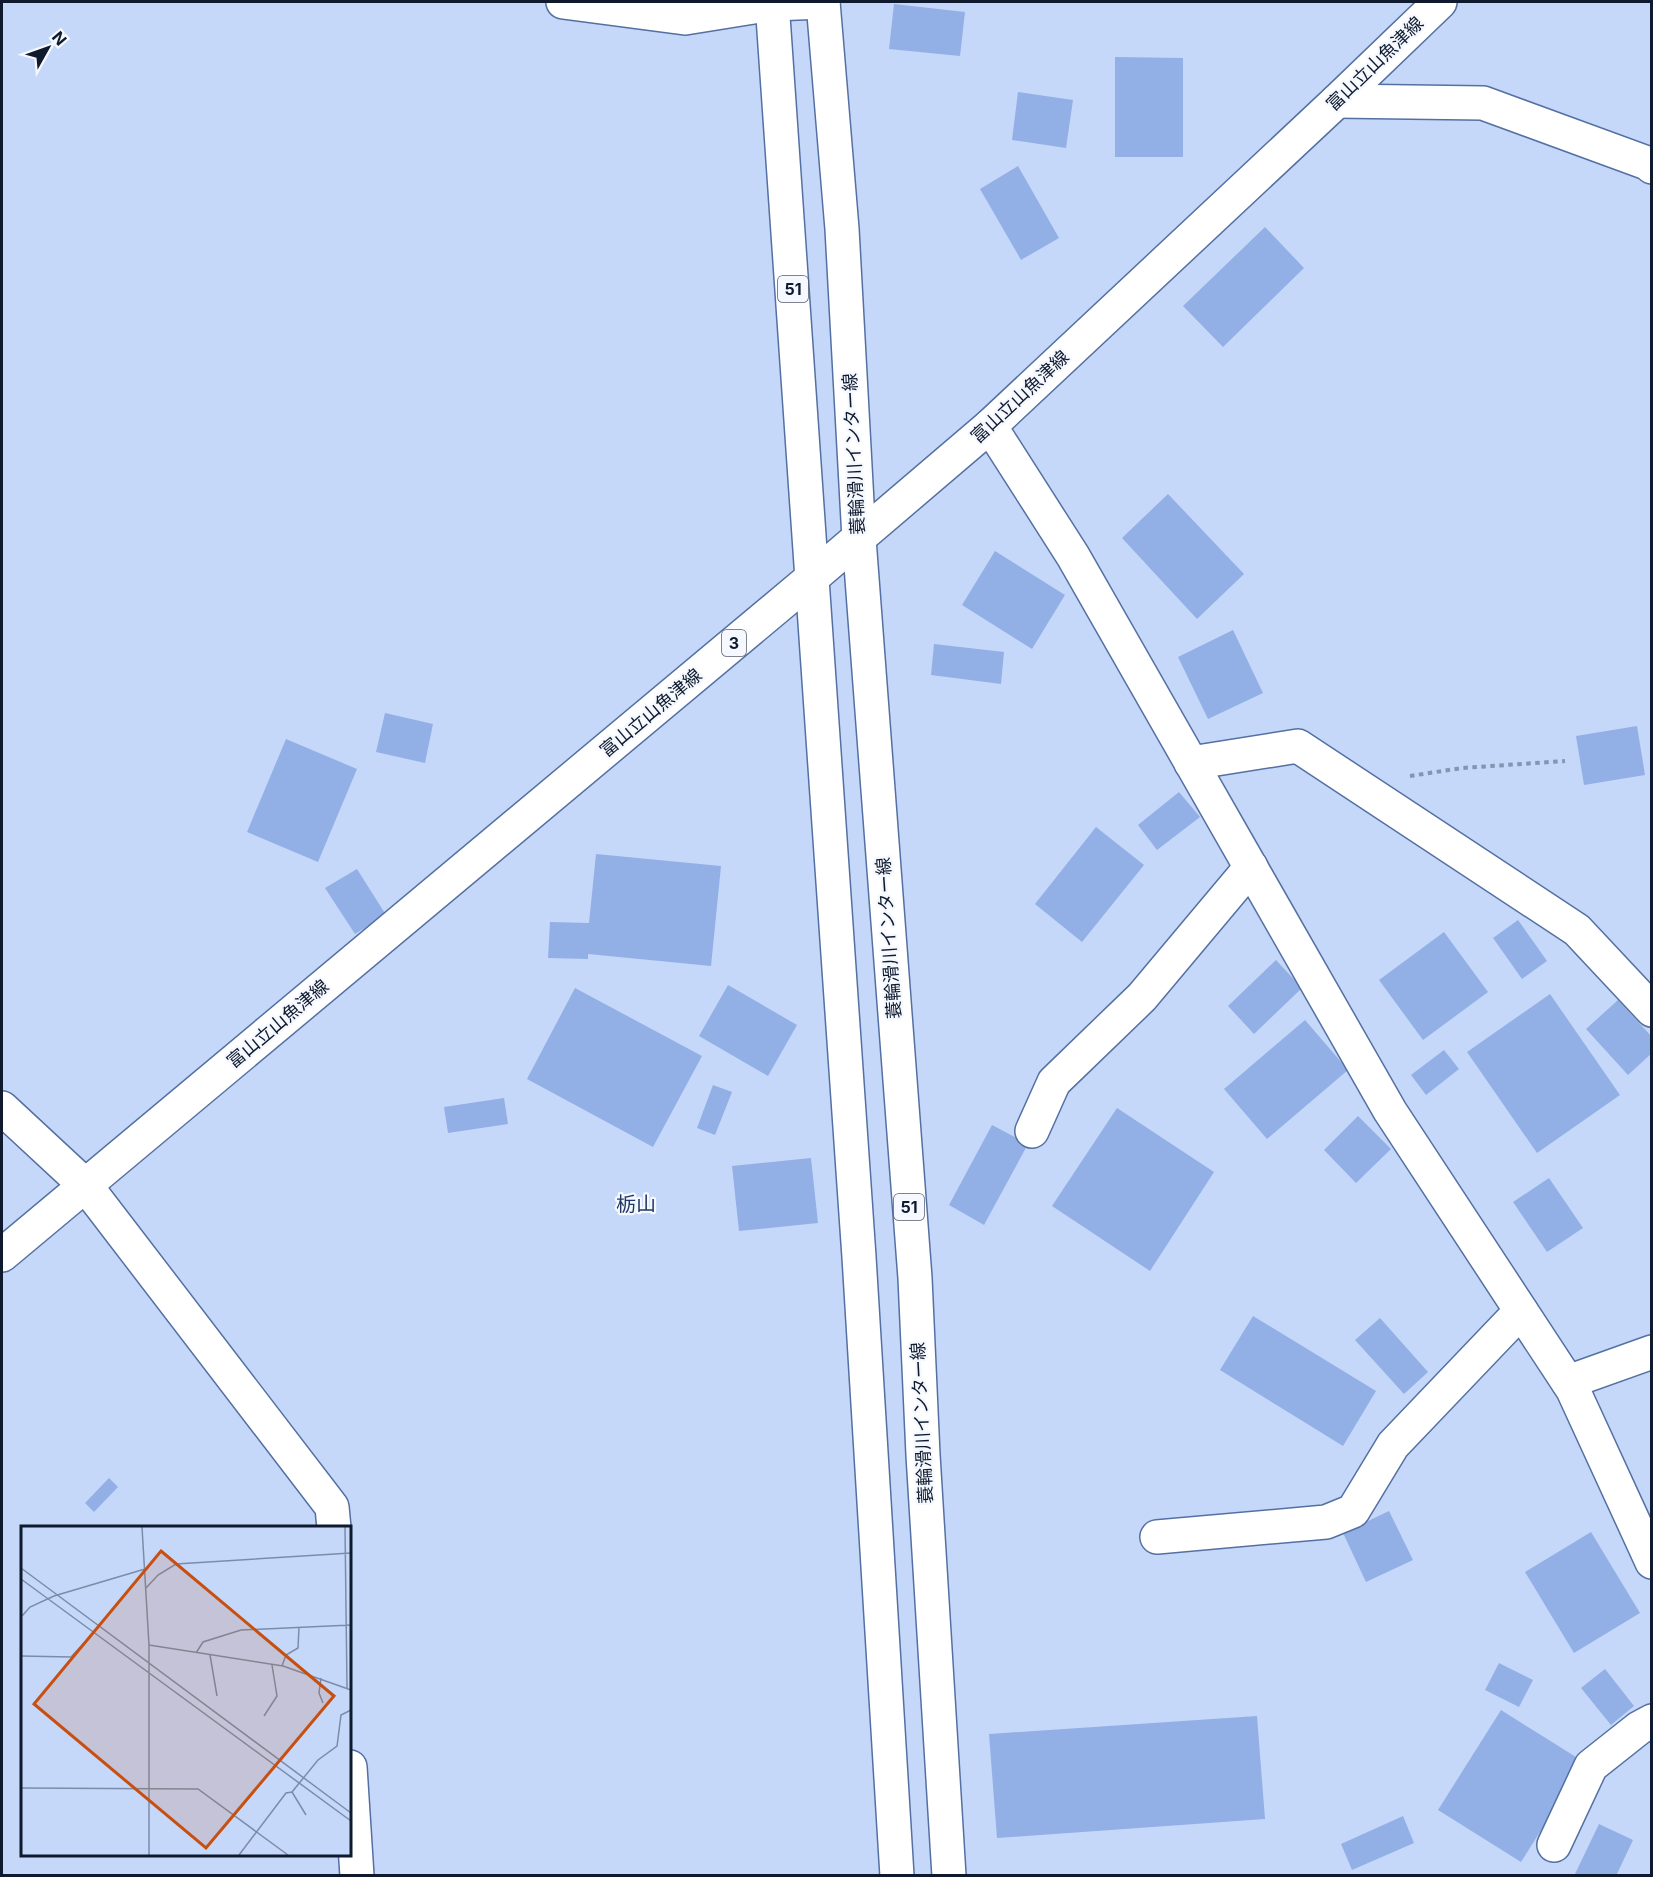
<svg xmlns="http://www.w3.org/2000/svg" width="1653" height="1877" font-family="Inter,'Noto Sans JP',sans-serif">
<rect width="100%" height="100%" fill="#c5d8f9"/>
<g fill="#92b0e6">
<polygon points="894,4 965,12 960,56 889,49"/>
<polygon points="1115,57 1183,58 1183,157 1115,157"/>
<polygon points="1018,92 1073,100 1066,148 1012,140"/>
<polygon points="1018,166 1059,238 1021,260 980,189"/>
<polygon points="1265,227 1304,268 1223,347 1183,306"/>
<polygon points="1168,494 1244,574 1197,619 1122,538"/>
<polygon points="995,551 1065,595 1032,649 962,605"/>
<polygon points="1233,630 1263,693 1208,719 1178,657"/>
<polygon points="934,644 1004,652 1001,684 931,675"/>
<polygon points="385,713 433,724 425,763 376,752"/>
<polygon points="1637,726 1645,775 1584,785 1576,736"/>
<polygon points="286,739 357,769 318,862 247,832"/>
<polygon points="1179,792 1200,817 1157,850 1138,825"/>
<polygon points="1096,827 1144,865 1082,942 1035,904"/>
<polygon points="596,854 721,866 711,966 588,954 588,959 548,958 550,922 589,923"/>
<polygon points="357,869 386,915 355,934 325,888"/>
<polygon points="1518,920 1547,961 1522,979 1493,938"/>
<polygon points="1444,932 1488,992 1423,1040 1379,980"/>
<polygon points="1276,960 1302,988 1254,1034 1228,1006"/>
<polygon points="728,985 797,1025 768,1076 699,1036"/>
<polygon points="575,988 702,1056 653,1147 527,1079"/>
<polygon points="1550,994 1620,1095 1537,1153 1467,1052"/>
<polygon points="1618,1000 1652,1037 1652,1053 1628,1075 1586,1029"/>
<polygon points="1305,1020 1348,1070 1267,1139 1224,1089"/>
<polygon points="1444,1050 1459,1069 1426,1095 1411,1075"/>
<polygon points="713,1085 732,1092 715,1135 697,1128"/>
<polygon points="504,1098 508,1124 448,1133 444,1107"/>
<polygon points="1117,1108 1214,1172 1150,1271 1052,1206"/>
<polygon points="1358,1116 1391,1149 1356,1183 1324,1150"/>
<polygon points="992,1125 1028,1144 984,1225 949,1205"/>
<polygon points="811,1158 818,1223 739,1231 732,1166"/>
<polygon points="1549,1178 1583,1228 1547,1252 1513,1202"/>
<polygon points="1253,1316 1376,1391 1343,1446 1220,1370"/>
<polygon points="1380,1318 1428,1372 1404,1394 1355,1340"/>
<polygon points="109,1478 118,1487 94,1512 85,1503"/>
<polygon points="1389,1511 1413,1560 1366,1582 1343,1533"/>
<polygon points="1591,1532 1640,1613 1574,1653 1525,1572"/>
<polygon points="1499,1663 1533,1680 1519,1707 1485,1690"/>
<polygon points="1605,1669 1634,1706 1611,1725 1581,1688"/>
<polygon points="1501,1710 1584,1762 1521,1862 1438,1810"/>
<polygon points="1257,1716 1265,1819 997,1838 989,1734"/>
<polygon points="1403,1816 1414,1843 1352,1870 1341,1844"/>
<polygon points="1599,1824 1633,1840 1616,1876 1577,1876 1575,1874"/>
</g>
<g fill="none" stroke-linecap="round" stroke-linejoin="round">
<defs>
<g id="minor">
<polyline points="563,2 685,18 772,4 823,2"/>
<polyline points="1337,101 1483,103 1647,163 1652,167"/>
<polyline points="1191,763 1298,746 1577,930 1652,1010"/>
<polyline points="2,1108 86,1186 332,1507 334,1528"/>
<polyline points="1032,1131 1054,1082 1142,997 1251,867"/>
<polyline points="1568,1382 1652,1352"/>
<polyline points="1157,1537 1326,1522 1353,1511 1393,1445 1521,1311"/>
<polyline points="350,1767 357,1876"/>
<polyline points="1554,1845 1591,1766 1639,1728 1652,1721"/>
</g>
<polyline id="tertiary" points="990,426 1073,556 1390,1111 1573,1390 1652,1562"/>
<g id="primary">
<polyline points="772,2 859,1257 897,1876"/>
<polyline points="823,2 842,229 859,539 915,1278 923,1455 949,1876"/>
<polyline points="2,1255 813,577 990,426 1337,101 1440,2"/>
</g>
</defs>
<use href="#minor" stroke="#5470a2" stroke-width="36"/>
<use href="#tertiary" stroke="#5470a2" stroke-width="36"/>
<use href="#primary" stroke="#5470a2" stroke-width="36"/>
<polyline stroke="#8494b1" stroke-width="4" stroke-dasharray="4.5 4.5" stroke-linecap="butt" points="1410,776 1462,768 1565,761"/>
<use href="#minor" stroke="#fff" stroke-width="33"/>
<use href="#tertiary" stroke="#fff" stroke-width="33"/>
<use href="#primary" stroke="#fff" stroke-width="33"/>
</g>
<g text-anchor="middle" stroke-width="4.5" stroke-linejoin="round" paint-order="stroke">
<g fill="#f5f8fe" stroke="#545d6c" stroke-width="1.5">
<rect x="778" y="276" width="30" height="26" rx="4.5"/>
<rect x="722" y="630" width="24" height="26" rx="4.5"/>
<rect x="894" y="1194" width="30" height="26" rx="4.5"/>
</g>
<g font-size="16" font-weight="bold" fill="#0f1a2e">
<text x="793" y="295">51</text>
<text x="734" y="649">3</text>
<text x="909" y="1213">51</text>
</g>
<g font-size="18" fill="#0f1a2e" stroke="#f5f8fe">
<text transform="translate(1375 64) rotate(-44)" y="6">富山立山魚津線</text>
<text transform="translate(1020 397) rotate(-43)" y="6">富山立山魚津線</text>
<text transform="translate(854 454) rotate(-93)" y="6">蓑輪滑川インター線</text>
<text transform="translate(651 713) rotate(-40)" y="6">富山立山魚津線</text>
<text transform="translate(889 938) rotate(-94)" y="6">蓑輪滑川インター線</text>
<text transform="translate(278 1024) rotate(-40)" y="6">富山立山魚津線</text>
<text transform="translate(922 1423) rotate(-93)" y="6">蓑輪滑川インター線</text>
</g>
<g font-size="20" fill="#203865" stroke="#f5f8fe">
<text x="636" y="1211">栃山</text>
</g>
</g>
<g transform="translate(21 1526)">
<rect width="330" height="330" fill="#c5d8f9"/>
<path fill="none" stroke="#7c8ca8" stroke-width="1.5" d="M 121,1 L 128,119 L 128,329M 324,1 L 326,162M 0,42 L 330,287M 0,53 L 330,295M 125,62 L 137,49 L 155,38 L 330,27M 1,90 L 9,81 L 33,70 L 124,43M 128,119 L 262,140 L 330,164M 175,127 L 182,116 L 220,104 L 330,99M 189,129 L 196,170M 0,130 L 50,131 L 74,105M 261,140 L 265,129 L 277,122 L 278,101M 300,152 L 298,167 L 302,177M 243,190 L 256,170 L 251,139M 0,262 L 177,263 L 267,329M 271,266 L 285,289M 218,329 L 265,267 L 271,266 L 297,234 L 316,220 L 320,189 L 330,184"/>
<path fill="#c75011" fill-opacity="0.15" stroke="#c75011" stroke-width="3" d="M 140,25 L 313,170 L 185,322 L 13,178 Z"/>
<rect width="330" height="330" fill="none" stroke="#0f1a2e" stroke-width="3"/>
</g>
<rect width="1653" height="1877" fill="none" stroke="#0f1a2e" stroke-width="6"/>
<g transform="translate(48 48) rotate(50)" stroke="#f5f8fe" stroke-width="4.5" paint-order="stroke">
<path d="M0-4.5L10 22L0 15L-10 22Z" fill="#0f1a2e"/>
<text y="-9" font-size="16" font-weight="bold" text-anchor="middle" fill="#0f1a2e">N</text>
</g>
</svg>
